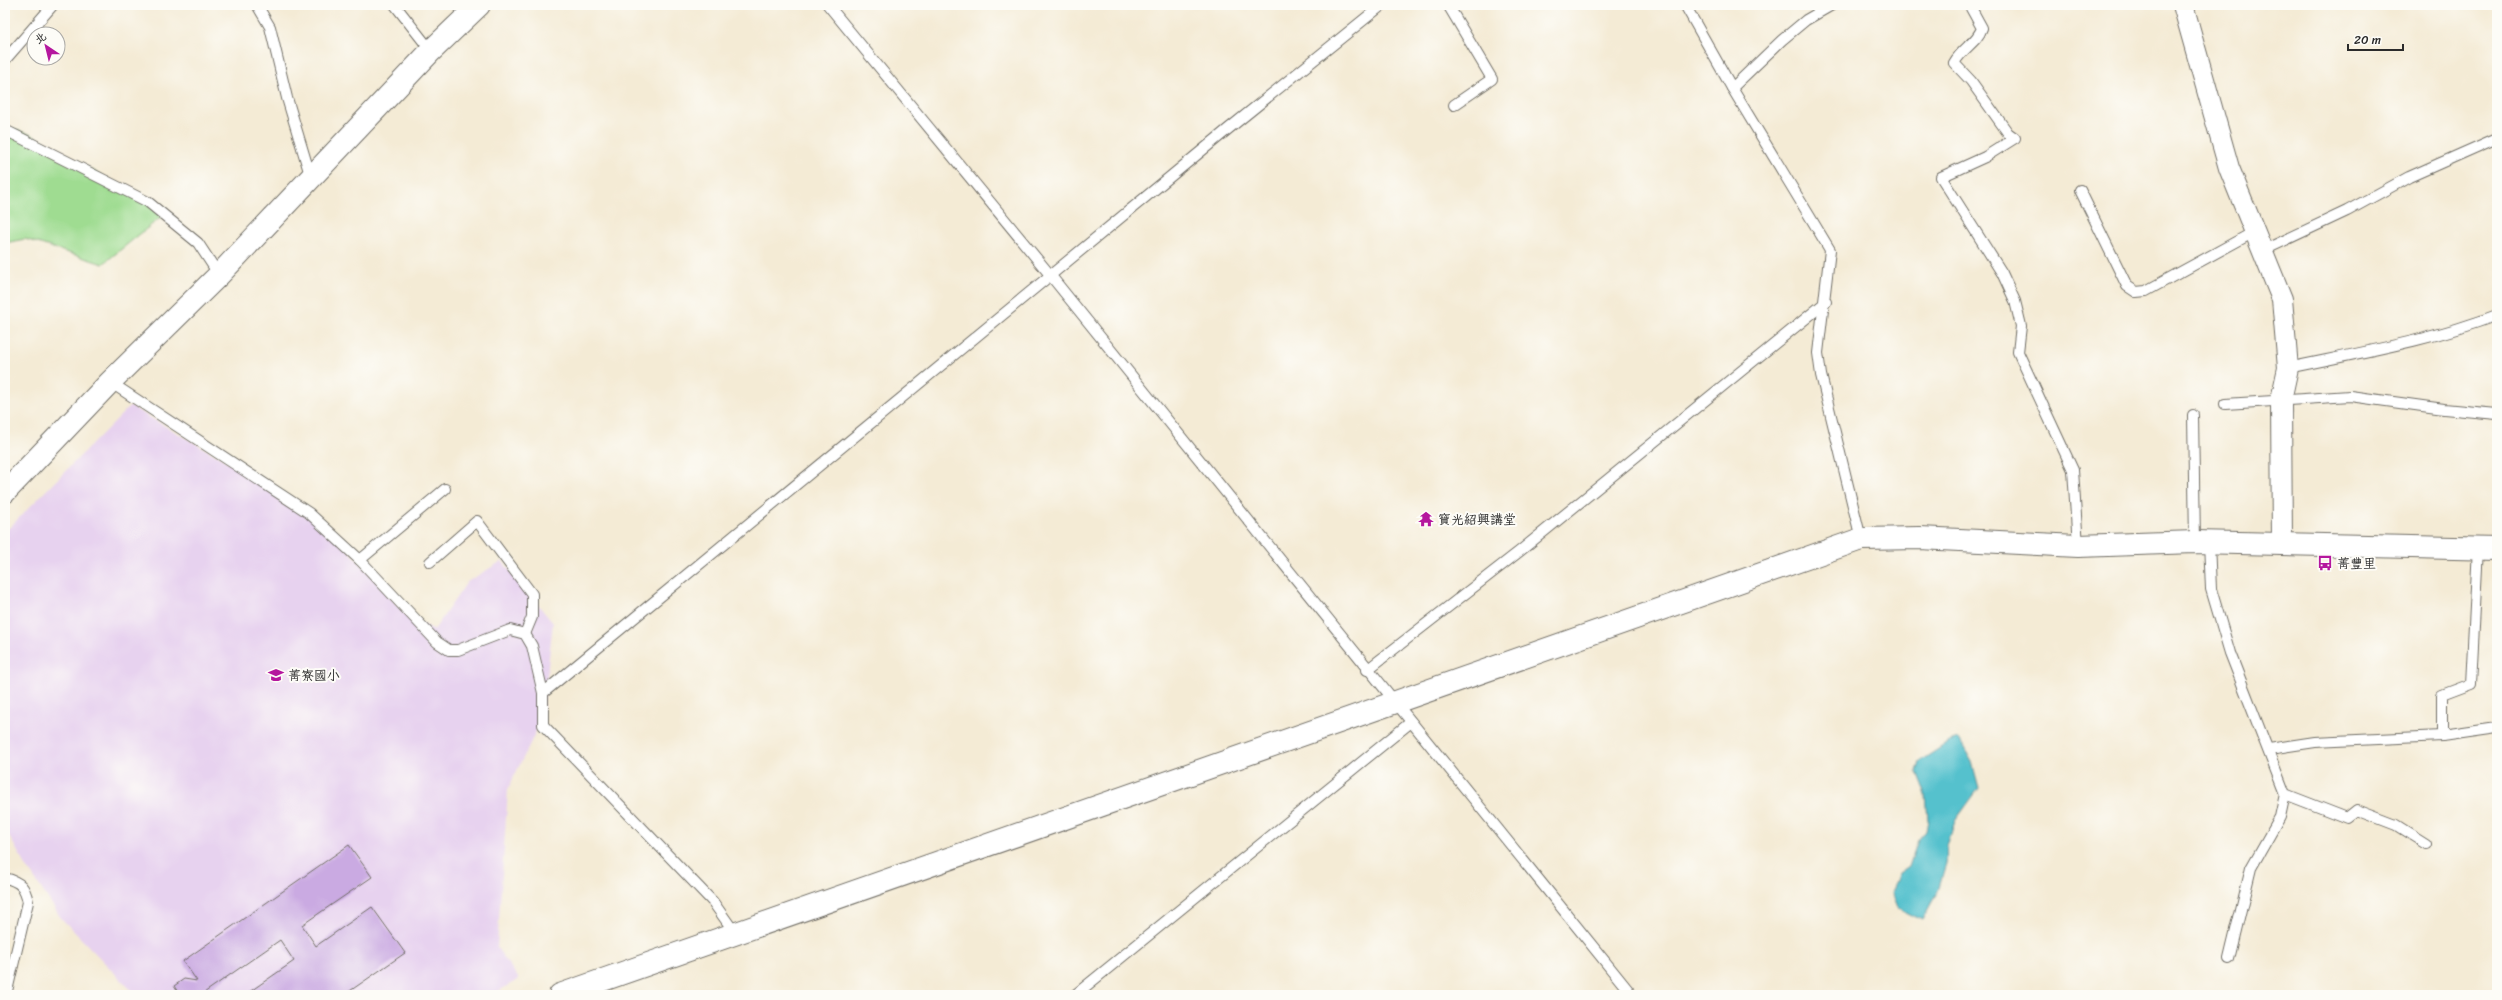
<svg xmlns="http://www.w3.org/2000/svg" width="2502" height="1000" font-family="Sriracha,'LXGW WenKai TC',sans-serif">
<rect width="100%" height="100%" fill="#fdfcf7"/>
<filter id="ink" filterUnits="userSpaceOnUse"><feTurbulence type="fractalNoise" baseFrequency=".025" numOctaves="2"/><feDisplacementMap in="SourceGraphic" scale="8" xChannelSelector="R" yChannelSelector="G"/><feConvolveMatrix kernelMatrix="1 2 1 2 8 2 1 2 1" color-interpolation-filters="sRGB"/></filter>
<filter id="wash" filterUnits="userSpaceOnUse"><feTurbulence type="fractalNoise" baseFrequency=".012" numOctaves="4" result="noise"/><feDisplacementMap in="SourceGraphic" scale="16" xChannelSelector="R" yChannelSelector="G"/><feGaussianBlur stdDeviation="0.9" result="paint"/><feColorMatrix in="noise" values="0 0 0 0 0 0 0 0 0 0 0 0 0 0 0 0 0 1.4 0 .05"/><feComposite in="paint" operator="in"/></filter>
<g filter="url(#wash)">
<rect width="100%" height="100%" fill="#f4ebd5"/>
<polygon fill="#e7d2ef" points="130,406 315,512 405,614 434,630 467,582 502,561 553,623 542,719 508,789 497,948 519,979 492,995 136,995 61,918 24,863 5,828 5,532"/>
<polygon fill="#9fdc91" stroke="#65845e" points="5,127 30,134 166,213 103,264 25,239 5,243"/>
<polygon fill="#54c1cd" stroke="#40767c" points="1959,739 1972,762 1979,788 1955,821 1947,846 1946,864 1938,891 1922,920 1898,908 1891,891 1899,874 1909,867 1918,840 1926,831 1928,820 1926,795 1917,772 1920,761 1949,742"/>
<g id="blocks">
<polygon fill="#caaae2" points="349,845 372,877 302,925 316,946 372,907 405,953 344,995 245,995 294,961 280,940 201,995 180,995 174,986 184,979 197,981 183,961"/>
</g>
</g>
<g filter="url(#ink)">
<use href="#blocks" fill-opacity="0" stroke="#716e66" stroke-width="1"/>
<g fill="none" stroke-linecap="round" stroke-linejoin="round">
<defs>
<g id="service">
<polyline points="257,5 270,27 287,98 311,178"/>
<polyline points="395,5 431,51"/>
<polyline points="828,5 1051,276 1632,995"/>
<polyline points="1448,5 1492,79 1454,105"/>
<polyline points="1685,5 1732,88 1830,250 1818,353 1821,375 1861,539"/>
<path d="M 1972,5 L 1971,8 L 1982,28 C 1977,43 1963,47 1954,63 L 1971,81 L 2008,133 L 2015,138 L 1985,157 L 1941,177 L 2002,273 L 2015,301 L 2021,326 L 2018,352 L 2073,470 L 2078,546"/>
<polyline points="5,60 53,5"/>
<polyline points="1732,88 1782,40 1806,20 1832,5"/>
<polyline points="5,130 148,202 198,243 219,275"/>
<polyline points="2080,190 2127,286 2136,292 2146,291 2254,232"/>
<polyline points="2262,251 2347,211 2409,177 2497,138"/>
<path d="M 2288,368 C 2358,353 2430,341 2497,315"/>
<polyline points="110,382 309,513 360,560 437,642 449,650 458,650 510,630 525,634 532,646 543,693"/>
<polyline points="2225,404 2350,396 2444,409 2497,414"/>
<polyline points="2193,415 2195,542"/>
<polyline points="2209,542 2211,589 2230,653 2285,794 2280,817 2251,868 2229,959"/>
<polyline points="360,560 445,489"/>
<polyline points="430,562 477,521 532,594 532,617 525,634"/>
<polyline points="1367,670 1520,551 1826,302"/>
<polyline points="2442,736 2442,695 2471,684 2478,548"/>
<polyline points="2269,749 2315,742 2442,736 2497,728"/>
<polyline points="2285,794 2347,818 2357,810 2396,825 2426,844"/>
<path d="M 5,878 C 21,882 25,887 28,902 L 6,995"/>
<polyline points="735,933 713,902 543,725 543,693 1227,130 1382,5"/>
<polyline points="1075,995 1411,722"/>
</g>
<polyline id="minor" points="2183,5 2229,168 2282,299 2288,368 2281,400 2282,545"/>
<g id="tertiary">
<polyline points="5,492 110,382 219,275 431,51 479,5"/>
<polyline points="560,995 1861,539 1920,538 2078,546 2195,542 2497,549"/>
</g>
</defs>
<use href="#service" stroke="#716e66" stroke-width="12"/>
<use href="#minor" stroke="#716e66" stroke-width="22"/>
<use href="#tertiary" stroke="#716e66" stroke-width="24"/>
<use href="#service" stroke="#fff" stroke-width="10"/>
<use href="#minor" stroke="#fff" stroke-width="20"/>
<use href="#tertiary" stroke="#fff" stroke-width="22"/>
</g>
</g>
<defs>
<symbol id="temple-bare" viewBox="-9 -9 18 18"><path d="M0-6L5-2H3V0L6.5 2.5H4V6H1.5V3h-3V6H-4V2.5H-6.5L-3 0V-2H-5Z" fill="#b5179e" stroke="#fdfcf7" stroke-width="2.5" paint-order="stroke"/></symbol>
<symbol id="bus-bare" viewBox="-9 -9 18 18"><path d="M-5-6H5V4H4V6H2V4H-2V6H-4V4H-5ZM-3.5-4V0h7V-4ZM-3.5 1.2v1.5H-2V1.2ZM2 1.2v1.5H3.5V1.2Z" fill="#b5179e" stroke="#fdfcf7" stroke-width="2.5" paint-order="stroke"/></symbol>
<symbol id="school-bare" viewBox="-9 -9 18 18"><path d="M0-5L7-2L0 1L-7-2ZM-4 1L0 2.5L4 1V4Q0 6-4 4Z" fill="#b5179e" stroke="#fdfcf7" stroke-width="2.5" paint-order="stroke"/></symbol>
</defs>
<g fill-rule="evenodd">
<use href="#temple-bare" x="1415" y="508" width="22" height="22"/>
<use href="#bus-bare" x="2314" y="552" width="22" height="22"/>
<use href="#school-bare" x="265" y="664" width="22" height="22"/>
</g>
<g text-anchor="middle" stroke-width="4" stroke-linejoin="round" paint-order="stroke">
<g font-size="13" fill="#2b2b2b" stroke="#fdfcf7" text-anchor="start">
<text x="1438" y="524">寶光紹興講堂</text>
<text x="2337" y="568">菁豐里</text>
<text x="288" y="680">菁寮國小</text>
</g>
</g>
<rect width="2502" height="1000" fill="none" stroke="#fdfcf7" stroke-width="20"/>
<g transform="translate(46 46) rotate(325)"><circle r="19" fill="#fdfcf7" stroke="#a9a8a5"/>
<path d="M0-3L7 15L0 10L-7 15Z" fill="#b5179e"/>
<text y="-6" font-size="11" font-weight="bold" text-anchor="middle" fill="#2b2b2b">北</text>
</g>
<path d="M2348 44v6h55v-6" fill="none" stroke="#2b2b2b" stroke-width="2"/>
<text x="2354" y="44" font-size="12" fill="#2b2b2b" stroke="#fdfcf7" stroke-width="3" paint-order="stroke">20 m</text>
</svg>
